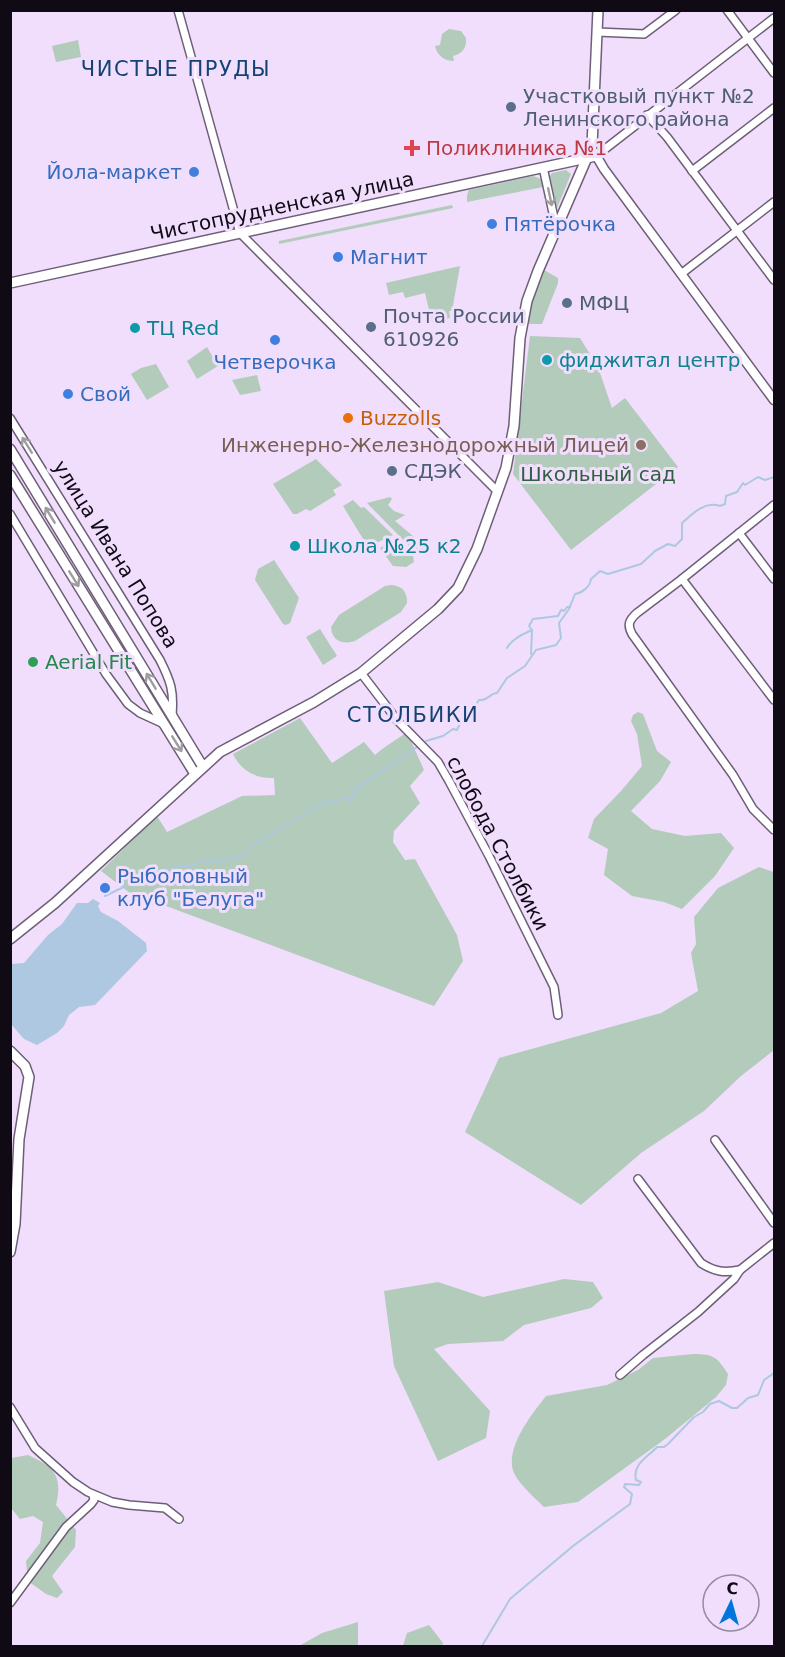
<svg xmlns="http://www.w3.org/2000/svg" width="785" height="1657" font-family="'DejaVu Sans',sans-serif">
<rect width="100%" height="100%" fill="#f0defc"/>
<g fill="#b3cbba">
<path d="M 449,29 L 461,31 L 466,38 C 467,48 462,54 453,56 L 454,61 C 444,61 437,55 435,46 L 440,45 L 442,34 Z"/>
<polygon points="78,40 81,57 56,62 52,46"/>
<polygon points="566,170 571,174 557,208 550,176 552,173"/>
<polygon points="533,176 541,179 543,187 467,202 467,195 469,190"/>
<polygon points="452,205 453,208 279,244 279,241"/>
<polygon points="460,266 452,311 449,311 450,318 432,322 425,293 405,298 403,292 389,295 386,283"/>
<path d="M 544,270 L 558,278 L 558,283 L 542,324 L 529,324 C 526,312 539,282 544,270 Z"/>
<polygon points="530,336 580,338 598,367 612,408 625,398 678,467 571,550 513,474"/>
<polygon points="207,347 218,366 197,379 187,361"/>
<polygon points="156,364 169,387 147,400 131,374 141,368"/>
<polygon points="257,375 261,391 240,395 232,380"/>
<polygon points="316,459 342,485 333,490 336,495 310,511 306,509 297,514 293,514 273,484"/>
<polygon points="390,497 392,499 388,505 394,511 405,515 395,521 426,547 418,555 367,503"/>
<polygon points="353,500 361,508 364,507 393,535 368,547 343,506"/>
<polygon points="396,538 413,556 414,562 406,567 393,566 380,548"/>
<polygon points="274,560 299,598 290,623 286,625 283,624 255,580 258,569"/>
<path d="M 391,585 C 403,586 407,592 407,603 L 401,612 L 355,641 C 342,645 332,641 331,627 L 339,615 L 385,586 Z"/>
<polygon points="320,629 337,656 323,665 306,637"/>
<polygon points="638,712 643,714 657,751 671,762 660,781 631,811 652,829 685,836 721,833 734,848 715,876 682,909 664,902 632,896 604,875 608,849 588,838 594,819 621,791 642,766 637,734 631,721 633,715"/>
<path d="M 300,718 L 332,763 L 364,742 L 375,755 C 385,746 396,740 407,732 L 424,770 L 410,786 L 420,803 L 394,831 L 393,842 L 405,860 L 415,859 L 457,935 L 463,961 L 434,1006 L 158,903 L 147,906 L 101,871 L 157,816 L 167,832 L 242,796 L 275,795 L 274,778 C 256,779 241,771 233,754 Z"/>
<polygon points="759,867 774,872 774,1050 741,1076 704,1111 641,1153 581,1205 465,1132 499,1058 661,1013 698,991 691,953 696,944 694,917 718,888"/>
<polygon points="564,1279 593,1282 603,1298 591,1308 524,1325 503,1341 448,1344 434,1349 490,1411 486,1438 438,1461 394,1366 384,1291 438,1282 483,1297"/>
<path d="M 693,1354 C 714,1354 717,1357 728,1374 L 726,1385 L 716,1397 L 665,1439 L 578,1502 L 544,1507 C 534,1497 522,1487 515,1475 C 502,1451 532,1414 546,1396 L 607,1385 L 638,1370 L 653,1358 Z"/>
<path d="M 28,1455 C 54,1467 63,1475 56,1505 L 76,1530 L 75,1547 L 52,1576 L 63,1592 L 57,1598 L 46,1594 L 28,1581 L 26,1561 L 40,1543 L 43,1522 L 33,1516 L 20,1519 L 11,1508 L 11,1458 Z"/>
<polygon points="358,1622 358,1646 299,1646 322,1633"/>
<polygon points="429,1625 443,1643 442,1646 403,1646 407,1633"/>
</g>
<polygon fill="#adc8e0" points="93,899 100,903 98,906 101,912 118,921 146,943 147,951 95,1005 79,1007 69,1015 64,1026 57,1033 37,1045 24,1039 11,1024 11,964 24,963 48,935 62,924 77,903 88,903"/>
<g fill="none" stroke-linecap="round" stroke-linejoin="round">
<g stroke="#adc8e0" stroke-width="2">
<path d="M 507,648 C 512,639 523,634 532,630 L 529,626 L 533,619 L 558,616 L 561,610 L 564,611 L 567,607 L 570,607"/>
<polyline points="531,654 532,631"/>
<path d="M 426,741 L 443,736 L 453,729 L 457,730 C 461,719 472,712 479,700 C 488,701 490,693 497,693 L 507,678 L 525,666 L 536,650 L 556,645 L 561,638 L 559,623 L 569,609 L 575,594 C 582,593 590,587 591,579 L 600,571 L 608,574 L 641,564 L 655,551 L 668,544 L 675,546 L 682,539 L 682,523 C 693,513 705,501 720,506 L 725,504 L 726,496 L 737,492 L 743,483 L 745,485 L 758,477 L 765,480 L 774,477"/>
<path d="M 105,896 L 157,871 L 195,864 C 205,858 228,862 242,855 C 251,850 255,841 265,838 L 321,804 L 338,801 L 343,798 L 351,800 L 353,793 L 361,785 L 417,747"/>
<path d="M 482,1646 L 510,1599 L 573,1546 L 630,1504 L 632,1494 L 624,1487 L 625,1484 L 639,1485 L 641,1482 L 636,1480 C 632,1464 648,1457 657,1447 L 664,1447 L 668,1444 L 694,1417 L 703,1412 L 710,1404 L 719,1401 L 732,1408 L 737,1408 L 748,1398 L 758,1395 L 764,1380 L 774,1373"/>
</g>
<defs>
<g id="minor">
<polyline points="178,10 240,233 498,492"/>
<polyline points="727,10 774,73"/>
<polyline points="597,32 644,34 676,10"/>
<polyline points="647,115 667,137 774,280"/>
<polyline points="596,156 774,18"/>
<polyline points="543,167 556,227"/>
<polyline points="692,171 774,108"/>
<polyline points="681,274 774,202"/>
<path d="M 10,418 L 160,660 C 171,682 174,691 172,715"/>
<path d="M 774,505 L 682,579 L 637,613 C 629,620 627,625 632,634 L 733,775 L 753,809 L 774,830"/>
<polyline points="10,514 106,674 128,704 140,713 164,724"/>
<polyline points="739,533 774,579"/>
<polyline points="682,579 774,700"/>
<polyline points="361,673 397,720 438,762 449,781 489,856 554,987 558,1015"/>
<polyline points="715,1140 774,1223"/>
<path d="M 638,1179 L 701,1263 C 715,1272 724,1273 740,1270"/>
<polyline points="620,1375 643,1355 698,1312 734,1279 740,1270 774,1243"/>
<polyline points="10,1407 35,1448 73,1482 88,1492 112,1502 129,1505 165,1508 179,1519"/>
<polyline points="10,1603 66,1527 91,1504 94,1500 93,1495"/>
</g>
<polyline id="tertiary" points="594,152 604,169 774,400"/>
<g id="secondary">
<polyline points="10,283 596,156"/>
<polyline points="10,449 203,767"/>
<polyline points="10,475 195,774"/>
<polyline points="10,939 55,903 220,752 314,702 361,673 438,609 458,588 477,549 506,468 514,426 520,338 527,301 538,271 592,146 598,10"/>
<polyline points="10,1051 25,1066 29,1077 19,1139 15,1224 10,1252"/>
</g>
</defs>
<use href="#minor" stroke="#6e5f78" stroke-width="10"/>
<use href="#tertiary" stroke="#6e5f78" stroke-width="11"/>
<use href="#secondary" stroke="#6e5f78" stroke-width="12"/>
<use href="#minor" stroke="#fff" stroke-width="7"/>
<use href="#tertiary" stroke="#fff" stroke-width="8"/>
<use href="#secondary" stroke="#fff" stroke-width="9"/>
</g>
<defs><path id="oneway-shaft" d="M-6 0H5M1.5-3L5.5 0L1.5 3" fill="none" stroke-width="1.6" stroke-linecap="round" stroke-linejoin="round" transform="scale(1.5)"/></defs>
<g stroke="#9f9da1">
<use href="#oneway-shaft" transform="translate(550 197) rotate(78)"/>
<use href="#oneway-shaft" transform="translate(27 445) rotate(-122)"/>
<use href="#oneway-shaft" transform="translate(50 515) rotate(-121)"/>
<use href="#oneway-shaft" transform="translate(74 579) rotate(58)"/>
<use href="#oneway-shaft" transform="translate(151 681) rotate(-121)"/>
<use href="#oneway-shaft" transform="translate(177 744) rotate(58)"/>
</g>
<g fill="#5c6f8a" stroke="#f0defc" stroke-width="2">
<circle cx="511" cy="107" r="6"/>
<circle cx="567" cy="303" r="6"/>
<circle cx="371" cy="327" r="6"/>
<circle cx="392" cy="471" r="6"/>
</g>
<path fill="#e0444e" stroke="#f0defc" stroke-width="2" d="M409 139h6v6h6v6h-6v6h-6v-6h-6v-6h6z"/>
<g fill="#3f7fe0" stroke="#f0defc" stroke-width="2">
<circle cx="194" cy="172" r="6"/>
<circle cx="492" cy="224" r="6"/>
<circle cx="338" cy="257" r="6"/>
<circle cx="275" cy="340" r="6"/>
<circle cx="68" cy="394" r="6"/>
<circle cx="105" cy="888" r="6"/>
</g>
<g fill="#0f9aa8" stroke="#f0defc" stroke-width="2">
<circle cx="135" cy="328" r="6"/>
<circle cx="547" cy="360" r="6"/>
<circle cx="295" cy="546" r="6"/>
</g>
<circle fill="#e8710a" stroke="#f0defc" stroke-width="2" cx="348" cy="418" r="6"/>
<circle fill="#8d6e63" stroke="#f0defc" stroke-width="2" cx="641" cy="445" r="6"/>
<circle fill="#2e9e5b" stroke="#f0defc" stroke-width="2" cx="33" cy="662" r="6"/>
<g text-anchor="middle" stroke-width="6" stroke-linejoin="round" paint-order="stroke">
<g font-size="20" fill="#4e5e75" stroke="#f0defc" text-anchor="start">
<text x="523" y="103">Участковый пункт №2<tspan x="523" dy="23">Ленинского района</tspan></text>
<text x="579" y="310">МФЦ</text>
<text x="383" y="323">Почта России<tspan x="383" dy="23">610926</tspan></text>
<text x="404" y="478">СДЭК</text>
</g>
<g font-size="20" fill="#be3a42" stroke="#f0defc" text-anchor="start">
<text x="426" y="155">Поликлиника №1</text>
</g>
<g font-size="20" fill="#366cbe" stroke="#f0defc" text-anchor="start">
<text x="182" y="179" text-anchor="end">Йола-маркет</text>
<text x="504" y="231">Пятёрочка</text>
<text x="350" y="264">Магнит</text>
<text x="275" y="369" text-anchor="middle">Четверочка</text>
<text x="80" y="401">Свой</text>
<text x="117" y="883">Рыболовный<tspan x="117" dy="23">клуб "Белуга"</tspan></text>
</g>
<g font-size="20" fill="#100a14" stroke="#f0defc">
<text transform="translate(282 206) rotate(-12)" y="7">Чистопрудненская улица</text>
<text transform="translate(116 554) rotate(58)" y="7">улица Ивана Попова</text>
<text transform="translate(498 843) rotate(62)" y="7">слобода Столбики</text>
</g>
<g font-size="20" fill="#0d838f" stroke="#f0defc" text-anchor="start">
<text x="147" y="335">ТЦ Red</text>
<text x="559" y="367">фиджитал центр</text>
<text x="307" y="553">Школа №25 к2</text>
</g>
<g font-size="20" fill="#c56008" stroke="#f0defc" text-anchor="start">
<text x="360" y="425">Buzzolls</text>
</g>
<g font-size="20" fill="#785e54" stroke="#f0defc" text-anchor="end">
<text x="629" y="452">Инженерно-Железнодорожный Лицей</text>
</g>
<g font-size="20" fill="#2f6041" stroke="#f0defc">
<text x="598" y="481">Школьный сад</text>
</g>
<g font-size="20" fill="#27864d" stroke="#f0defc" text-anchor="start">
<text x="45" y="669">Aerial Fit</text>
</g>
<g font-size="21" letter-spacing="1.5" fill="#144274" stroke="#f0defc">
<text x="176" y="76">ЧИСТЫЕ ПРУДЫ</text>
<text x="413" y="722">СТОЛБИКИ</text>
</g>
</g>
<rect width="785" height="1657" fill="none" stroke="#100a14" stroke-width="24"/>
<g transform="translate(731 1603) rotate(5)"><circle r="28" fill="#f0defc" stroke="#96899f" stroke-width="1.5"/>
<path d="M0-4.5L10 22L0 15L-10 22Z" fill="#0075dc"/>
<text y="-9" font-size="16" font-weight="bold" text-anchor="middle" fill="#100a14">С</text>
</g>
</svg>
